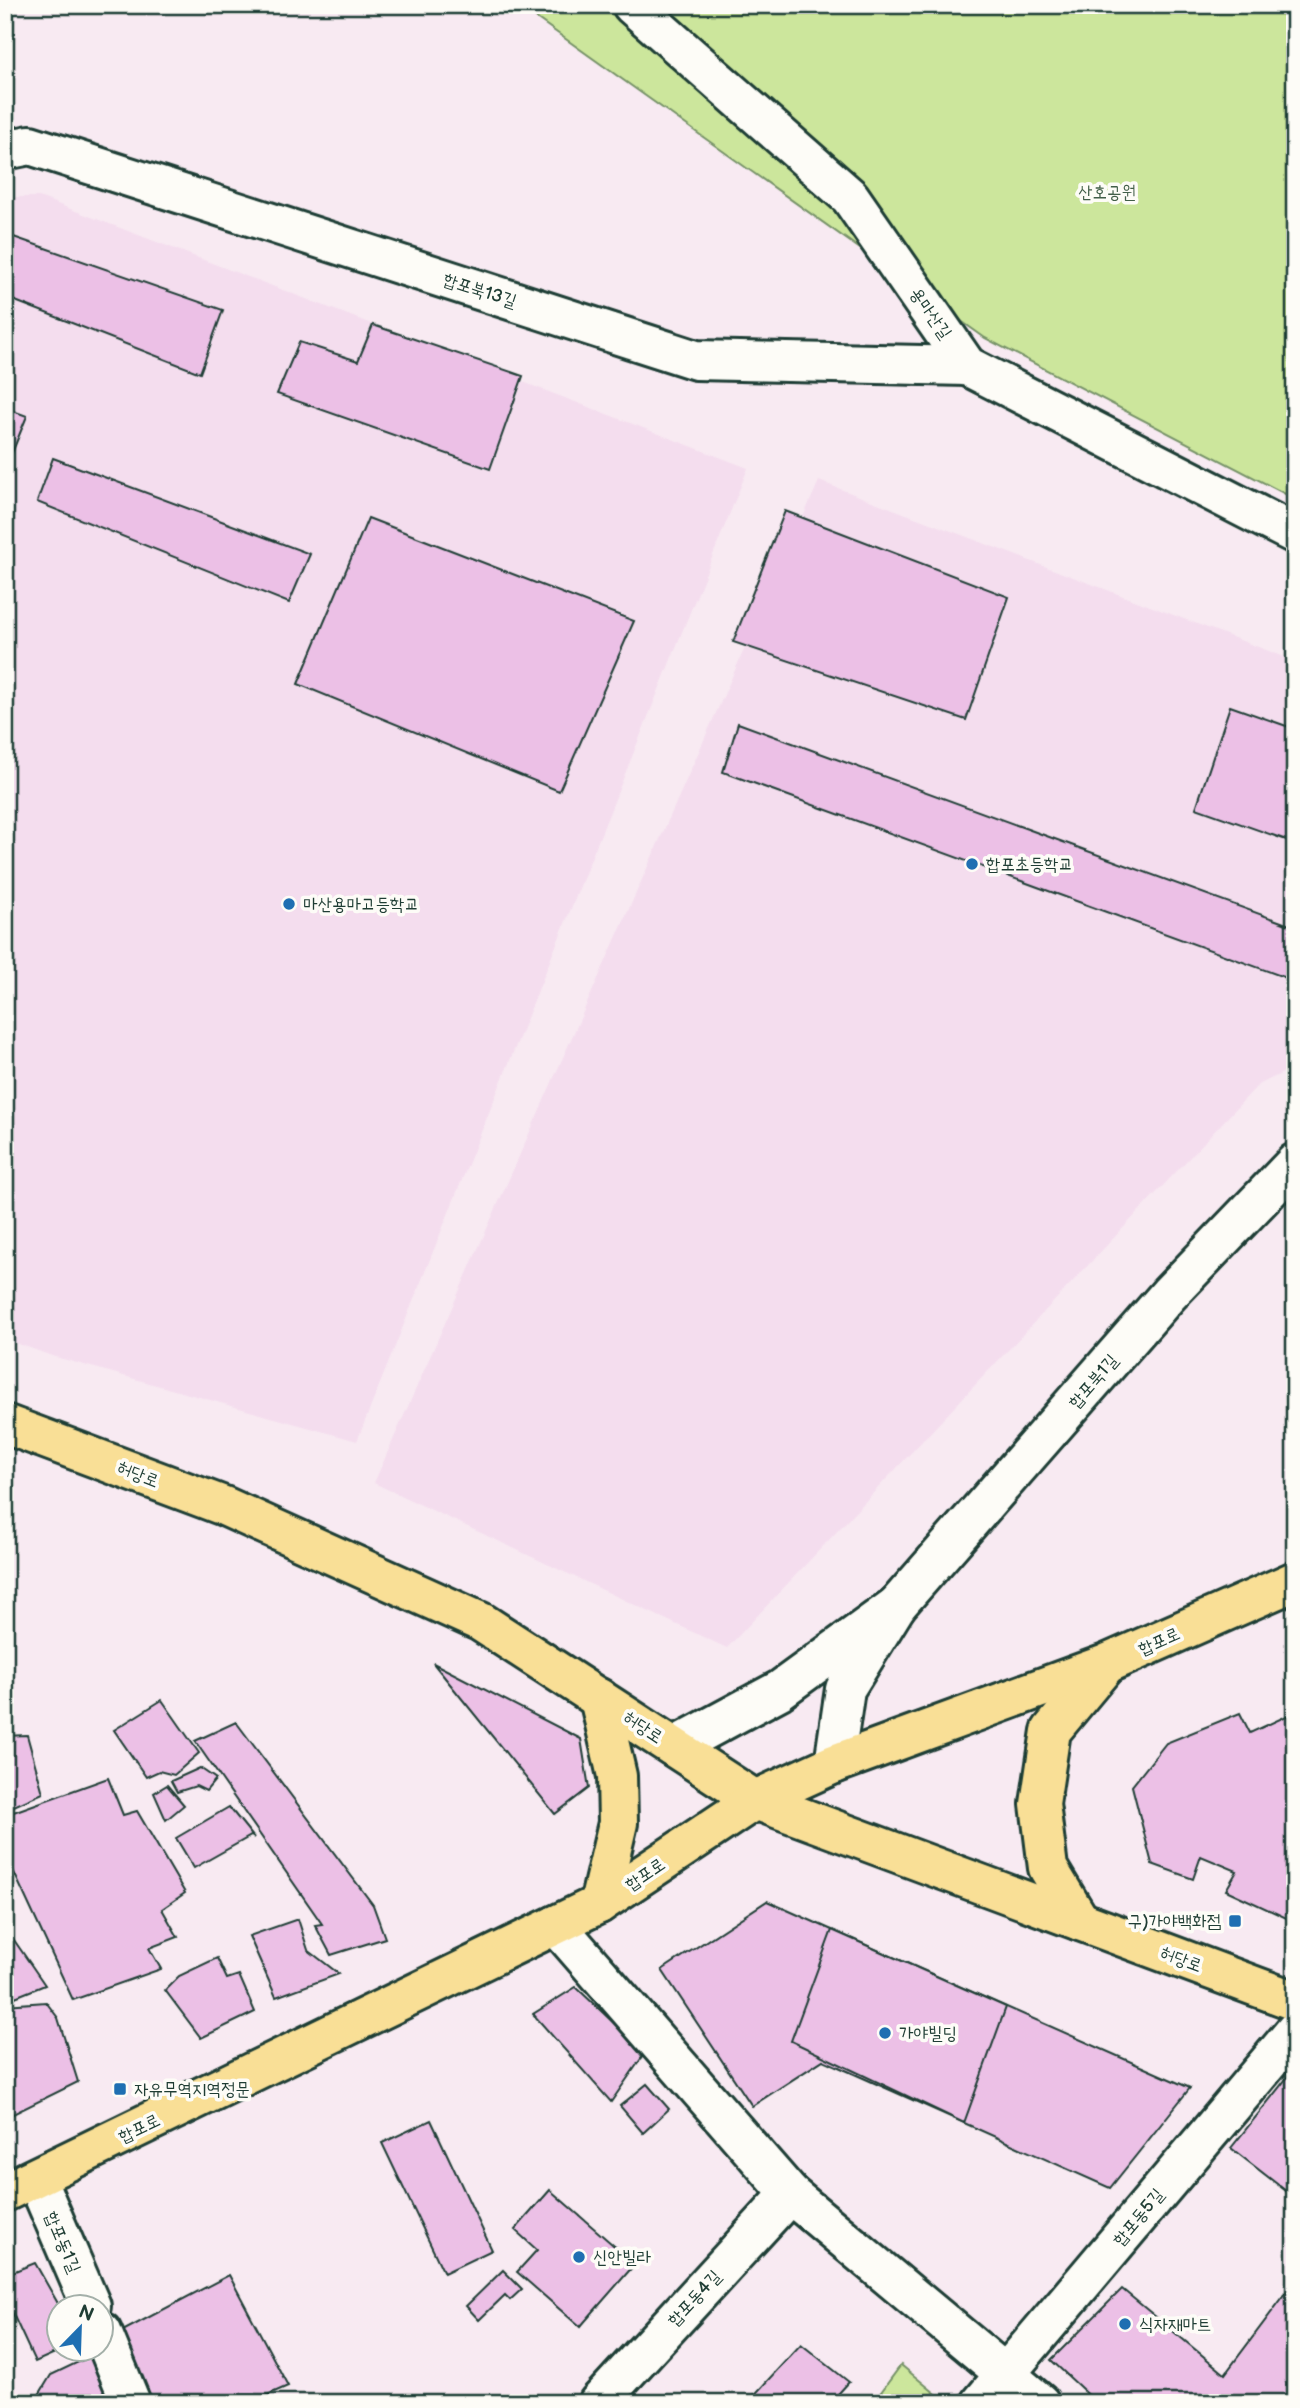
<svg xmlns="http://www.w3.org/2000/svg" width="1300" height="2408" font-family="'Balsamiq Sans','Poor Story',sans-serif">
<rect width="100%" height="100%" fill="#f8eaf2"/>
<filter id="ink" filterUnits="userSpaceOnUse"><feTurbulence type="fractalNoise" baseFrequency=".0143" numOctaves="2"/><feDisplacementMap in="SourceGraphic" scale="14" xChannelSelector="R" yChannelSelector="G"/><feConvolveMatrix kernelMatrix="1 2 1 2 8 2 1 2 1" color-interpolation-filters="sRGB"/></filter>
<g filter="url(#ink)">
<g fill="#f4ddee">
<polygon points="5,197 39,197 748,468 357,1441 52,1356 5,1339"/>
<polygon points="819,481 1295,661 1295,1067 1258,1085 727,1648 374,1483"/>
</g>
<g fill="#cce69c" stroke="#769268" stroke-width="2">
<polygon points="518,5 1295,5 1295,499 985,338"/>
<polygon points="901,2365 947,2403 873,2403"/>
</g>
<g fill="#ecc0e6" stroke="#1f3d34" stroke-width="2">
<polygon points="5,234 223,310 200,373 5,297"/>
<polygon points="373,325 523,376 490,469 277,394 299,342 358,361"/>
<polygon points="5,408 27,416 9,460 5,458"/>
<polygon points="53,458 310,554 289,603 37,502"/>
<polygon points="785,511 1009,597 966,720 733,642"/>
<polygon points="368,518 634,621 559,791 298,684"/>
<polygon points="1230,706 1295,729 1295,843 1196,808"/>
<polygon points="738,723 1295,927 1295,981 723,772"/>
<polygon points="433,1663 581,1739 589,1788 555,1814"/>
<polygon points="162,1700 199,1753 174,1775 159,1771 146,1777 114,1730"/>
<polygon points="1295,1712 1295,1922 1226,1890 1237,1871 1201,1856 1193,1879 1152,1864 1132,1786 1166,1743 1240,1713 1250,1733"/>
<polygon points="236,1722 373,1905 385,1938 331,1955 315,1925 322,1924 195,1741"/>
<polygon points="27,1735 43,1793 5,1810 5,1736"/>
<polygon points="200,1768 216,1779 206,1791 196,1786 177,1792 171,1781"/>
<polygon points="108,1778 123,1815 137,1811 185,1893 162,1909 178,1937 149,1948 161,1969 73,2000 5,1853 5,1815"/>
<polygon points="167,1785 184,1805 166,1820 154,1793"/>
<polygon points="229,1807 254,1838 251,1836 194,1868 176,1838"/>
<polygon points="767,1901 832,1930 1190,2088 1110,2188 823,2060 752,2106 662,1970"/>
<polygon points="298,1919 308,1950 339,1974 276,1997 249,1936"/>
<polygon points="5,1927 45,1985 5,2001"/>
<polygon points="832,1930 1006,2007 964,2123 791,2041"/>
<polygon points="217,1958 227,1979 239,1975 255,2012 201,2038 165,1990 179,1976"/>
<polygon points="576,1987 645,2053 611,2102 533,2014"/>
<polygon points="46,2002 58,2018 78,2082 5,2118 5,2005"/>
<polygon points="1290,2074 1295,2076 1295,2198 1231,2148"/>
<polygon points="647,2084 669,2109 643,2133 620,2106"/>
<polygon points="431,2120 492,2250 444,2273 382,2143"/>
<polygon points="550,2190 635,2264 580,2327 517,2272 537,2250 515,2230"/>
<polygon points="35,2263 60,2307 60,2348 66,2348 35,2362 5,2297 5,2275"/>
<polygon points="503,2270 522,2289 510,2300 505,2295 479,2320 466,2306"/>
<polygon points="229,2275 288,2386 249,2403 146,2403 117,2334"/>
<polygon points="1295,2281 1295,2403 1097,2403 1051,2360 1122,2289 1225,2374"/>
<polygon points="801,2344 849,2382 830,2403 747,2403"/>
<polygon points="93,2355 119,2403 34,2403 51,2375"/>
</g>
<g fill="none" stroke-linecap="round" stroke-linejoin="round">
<defs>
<g id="minor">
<polyline points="632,5 850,197 967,366 1295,534"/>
<polyline points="5,150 30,145 696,360 967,366"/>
<polyline points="897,1605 1169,1294 1295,1163"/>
<polyline points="674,1747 780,1690 897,1605 845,1689 834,1764"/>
<polyline points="556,1925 790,2194 1040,2403"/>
<polyline points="36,2178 91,2306"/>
<polyline points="102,2332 131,2403"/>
<polyline points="598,2403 790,2194"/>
<polyline points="981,2403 1295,2031"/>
</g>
<g id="major">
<polyline points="5,1424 224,1506 481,1622 755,1800 1295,2001"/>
<polyline points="599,1698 617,1776 618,1823 599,1904"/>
<polyline points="1080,1921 1048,1868 1040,1804 1051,1731 1105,1666"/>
<polyline points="5,2192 599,1904 755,1800 834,1764 1106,1664 1295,1581"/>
</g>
</defs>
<use href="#minor" stroke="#1f3d34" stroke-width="44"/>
<use href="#major" stroke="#1f3d34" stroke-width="44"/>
<use href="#minor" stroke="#fdfcf7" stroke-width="38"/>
<use href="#major" stroke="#f9df96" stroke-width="38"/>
</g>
</g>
<g fill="#1f6fb2" stroke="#fdfcf7" stroke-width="2.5">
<circle cx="972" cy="864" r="7"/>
<circle cx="289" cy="904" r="7"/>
<rect x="1228" y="1914" width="14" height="14" rx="3.5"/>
<circle cx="885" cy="2033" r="7"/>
<rect x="113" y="2082" width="14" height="14" rx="3.5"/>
<circle cx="579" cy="2257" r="7"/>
<circle cx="1125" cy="2324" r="7"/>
</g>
<g text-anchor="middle" stroke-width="7" stroke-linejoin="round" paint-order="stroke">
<g font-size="18" fill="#425f49" stroke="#fdfcf7">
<text x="1107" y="198">산호공원</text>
</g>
<g font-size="18" fill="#1f3d34" stroke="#fdfcf7">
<text transform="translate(480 290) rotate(18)" y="6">합포북13길</text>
<text transform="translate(931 313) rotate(55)" y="6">용마산길</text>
<text transform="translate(1093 1381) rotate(-49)" y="6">합포북1길</text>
<text transform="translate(138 1474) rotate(21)" y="6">허당로</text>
<text transform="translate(1159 1641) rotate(-24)" y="6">합포로</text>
<text transform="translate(643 1727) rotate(33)" y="6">허당로</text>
<text transform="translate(645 1874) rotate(-34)" y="6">합포로</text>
<text transform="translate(1181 1959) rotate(20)" y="6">허당로</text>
<text transform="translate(139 2128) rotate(-26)" y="6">합포로</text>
<text transform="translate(1138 2217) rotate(-50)" y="6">합포동5길</text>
<text transform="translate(63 2242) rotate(67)" y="6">합포동1길</text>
<text transform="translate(694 2298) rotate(-47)" y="6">합포동4길</text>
</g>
<g font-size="18" fill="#1f3d34" stroke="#fdfcf7" text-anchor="start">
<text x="986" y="870">합포초등학교</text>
<text x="303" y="910">마산용마고등학교</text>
<text x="1221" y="1927" text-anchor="end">구)가야백화점</text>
<text x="899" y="2039">가야빌딩</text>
<text x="134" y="2095">자유무역지역정문</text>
<text x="593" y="2263">신안빌라</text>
<text x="1139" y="2330">식자재마트</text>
</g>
</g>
<rect width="1300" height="2408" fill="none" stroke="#fdfcf7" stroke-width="28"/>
<rect x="14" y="14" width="1272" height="2380" fill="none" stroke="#1f3d34" stroke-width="2.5" filter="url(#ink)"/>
<g transform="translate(80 2328) rotate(23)"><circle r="33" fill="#fdfcf7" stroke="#a4b0a9" stroke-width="2"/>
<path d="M0-5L12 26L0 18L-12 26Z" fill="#1f6fb2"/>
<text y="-10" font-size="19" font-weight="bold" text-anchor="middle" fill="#1f3d34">N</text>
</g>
</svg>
